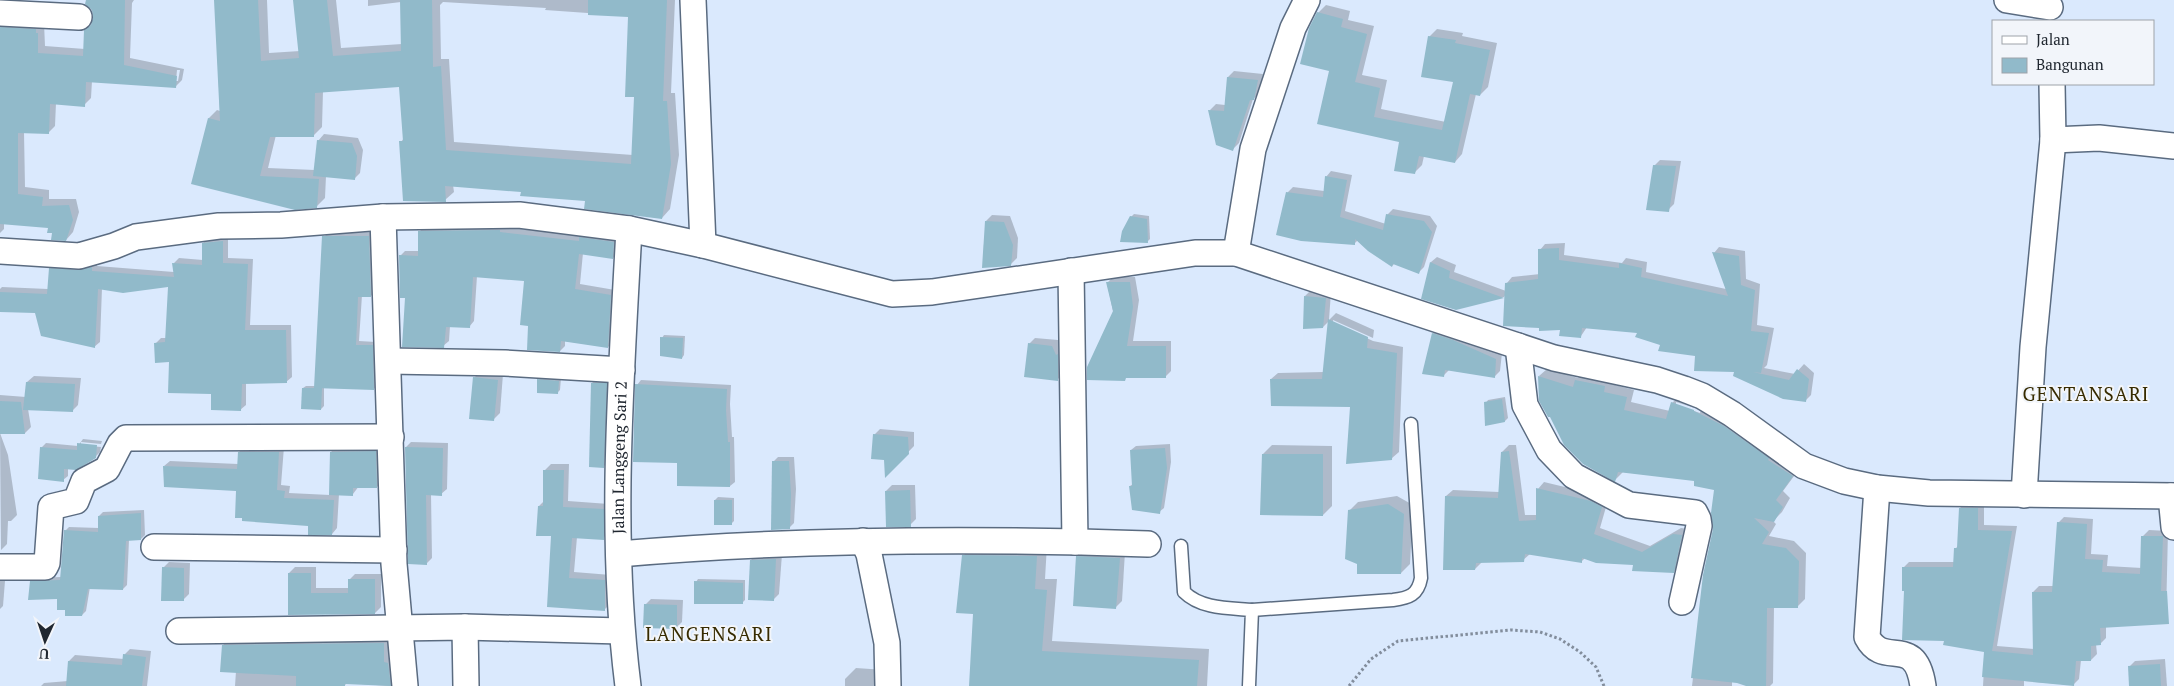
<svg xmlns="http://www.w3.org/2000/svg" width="2174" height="686" font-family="'PT Serif',serif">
<rect width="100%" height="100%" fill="#dae9fd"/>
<g fill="#0003" fill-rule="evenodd">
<path d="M 87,0 L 134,0 L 132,3 L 130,58 L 184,69 L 182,80 L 175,87 L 92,81 L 91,98 L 84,105 L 56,103 L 55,126 L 48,133 L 24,132 L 25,187 L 49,190 L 49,199 L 76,199 L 79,212 L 73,232 L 66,240 L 53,232 L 50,227 L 4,222 L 4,229 L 0,233 L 0,27 L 8,21 L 44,23 L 45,46 L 85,49 L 85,31 L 93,23 L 95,17 ZM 177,70 L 180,70 L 178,81 L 176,81 Z"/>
<path d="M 215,0 L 267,0 L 269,53 L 300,51 L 294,0 L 336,0 L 341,48 L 402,44 L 401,2 L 368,6 L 368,0 L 675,0 L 671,93 L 675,93 L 679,155 L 670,209 L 662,218 L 587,200 L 522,191 L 453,185 L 454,192 L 445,200 L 401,142 L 404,138 L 400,86 L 323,91 L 322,127 L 313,136 L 276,135 L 268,168 L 315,170 L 318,141 L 324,134 L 358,138 L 363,150 L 360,173 L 354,179 L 326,176 L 325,198 L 316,207 L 192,183 L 209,118 L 217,110 L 220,111 ZM 443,2 L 546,8 L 545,10 L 630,16 L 635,96 L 633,155 L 454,142 L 449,59 L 441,59 L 440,5 Z"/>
<polygon points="1326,5 1350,11 1348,20 1374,26 1362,75 1387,80 1381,109 1446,122 1455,81 1429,37 1437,29 1463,33 1462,36 1497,43 1488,87 1480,95 1476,94 1462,154 1455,162 1424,156 1422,165 1415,172 1400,141 1319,123 1331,70 1318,13"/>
<polygon points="1234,71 1263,74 1260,93 1253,99 1239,143 1233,149 1210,110 1216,104 1225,105 1228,77"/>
<polygon points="1660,160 1681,161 1674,204 1668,210 1654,166"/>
<polygon points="1331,171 1352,175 1345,211 1386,224 1387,215 1393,209 1430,216 1437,226 1424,267 1418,273 1395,263 1392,266 1358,240 1354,244 1278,234 1288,192 1293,187 1324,191 1326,177"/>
<polygon points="1134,214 1149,216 1150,239 1147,242 1131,217"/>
<polygon points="992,215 1010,216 1018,238 1017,258 1011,264 986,221"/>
<polygon points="425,226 504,227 582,236 585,233 618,237 618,253 613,258 583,253 580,284 615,290 613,342 608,347 565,341 565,346 560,351 530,325 525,280 477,276 474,321 469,327 450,326 449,341 443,346 407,297 400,256 405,251 419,251 420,231"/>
<polygon points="373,232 375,292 371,296 362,295 359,341 376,342 378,384 374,389 324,387 324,406 321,409 303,388 306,386 316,386 324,237 328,233"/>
<polygon points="228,236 228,258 253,259 250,325 291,325 292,377 286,382 246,382 246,405 240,410 213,393 155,344 161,338 166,338 169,285 102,288 100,342 94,347 36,312 0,311 0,289 2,287 48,289 50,269 55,264 97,263 97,266 174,272 174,263 179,258 203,260 203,243 209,238"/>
<polygon points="1565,243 1564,255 1622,263 1626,258 1647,262 1646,272 1726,289 1714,253 1719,247 1745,251 1746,279 1760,284 1757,325 1774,328 1767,365 1764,368 1795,374 1804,364 1814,373 1811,395 1805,401 1697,355 1661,344 1638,332 1587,327 1581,336 1561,329 1540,327 1506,294 1504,297 1456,309 1423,298 1431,262 1437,257 1456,265 1454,272 1506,291 1507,283 1512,277 1540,274 1540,250 1545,244"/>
<polygon points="1113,277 1135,277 1139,300 1133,341 1171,341 1171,371 1165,377 1127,377 1107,283"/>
<polygon points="1311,290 1331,292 1329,320 1336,313 1374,330 1373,338 1333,320 1333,322 1373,341 1403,347 1399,452 1392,458 1351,406 1271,379 1278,373 1324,372 1330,320 1323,327 1305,296"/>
<polygon points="1439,327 1502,353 1500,371 1494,377 1449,370 1443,376 1433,333"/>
<polygon points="664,335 685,336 684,355 682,358 662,338"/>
<polygon points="1035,338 1058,340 1062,350 1064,373 1058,379 1029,344"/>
<path d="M 1547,369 L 1578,378 L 1584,372 L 1612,379 L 1611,384 L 1634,390 L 1631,402 L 1670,411 L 1672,403 L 1681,395 L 1800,468 L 1783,491 L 1790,498 L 1782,512 L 1773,521 L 1776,524 L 1769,536 L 1794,541 L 1806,553 L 1805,599 L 1797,607 L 1774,607 L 1773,683 L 1770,686 L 1750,686 L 1732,680 L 1732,686 L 1692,686 L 1705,575 L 1714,529 L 1715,489 L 1696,480 L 1623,472 L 1615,480 L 1539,376 ZM 1676,402 L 1701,410 L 1700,413 L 1676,405 Z"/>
<polygon points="480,372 503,374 500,413 494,419 474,378"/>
<polygon points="34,376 81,378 78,405 72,411 28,409 31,427 25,433 0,433 0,395 26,397 27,382"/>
<polygon points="541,377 561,378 560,390 557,393 539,380"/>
<polygon points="595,380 609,381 606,464 603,467 592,383"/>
<polygon points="641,380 731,385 730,404 732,437 734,437 735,482 730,486 678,461 637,385"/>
<polygon points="1505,397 1508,418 1505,421 1486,424 1486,403 1488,400"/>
<polygon points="880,429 914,432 914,446 886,475 885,459 874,435"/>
<polygon points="0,433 8,455 17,515 11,521 8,521 7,544 1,550"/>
<polygon points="83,439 102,441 101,444 81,442 81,445 101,447 100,452 95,457 68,468 68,476 63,480 41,448 46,443 78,446"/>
<polygon points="411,442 448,443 447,489 441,494 431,494 432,558 427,563 406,447"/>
<polygon points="1170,444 1171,462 1164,508 1159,512 1130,486 1133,484 1131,450 1136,446"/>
<polygon points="1272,445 1332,446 1332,506 1323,515 1263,454"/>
<polygon points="1509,445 1516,445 1525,515 1537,515 1538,489 1544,482 1598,495 1608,500 1600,528 1650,546 1681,528 1688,529 1680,565 1673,572 1634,563 1585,558 1581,562 1530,554 1523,560 1482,562 1475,569 1446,496 1453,490 1499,492 1502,452"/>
<polygon points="337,446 382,446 383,481 377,487 359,486 353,494 339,494 337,528 332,534 238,490 164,466 170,461 238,464 239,452 244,447 284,447 281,485 290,486 289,493 330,495 331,452"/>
<polygon points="778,457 794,457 796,489 794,523 789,528 773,462"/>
<polygon points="551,464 569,464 568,501 609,504 609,532 603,538 577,537 574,572 611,575 610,604 604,610 549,606 553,535 539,506 544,501 545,470"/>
<polygon points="892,485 915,485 916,519 910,525 886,491"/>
<polygon points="1397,496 1413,505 1410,564 1401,573 1358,563 1349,511 1358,502"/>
<polygon points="718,497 734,498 734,521 731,524 715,500"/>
<polygon points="1966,502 1984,503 1984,525 2017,526 1997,646 2034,649 2033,592 2039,586 2054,586 2058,523 2064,517 2093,519 2091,554 2108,555 2107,566 2142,568 2143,536 2149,530 2168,531 2166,617 2106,626 2106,638 2100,644 2096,644 2097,654 2091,660 2081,660 2079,679 2073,685 2024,681 2024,686 1983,686 1985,650 1945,640 1905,590 1903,568 1909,562 1955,562 1955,549 1958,546 1960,508"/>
<polygon points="144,510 145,535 141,539 129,540 127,585 123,589 90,587 86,611 82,615 67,609 59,598 31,582 35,578 61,577 65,531 69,527 99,528 99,516 103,512"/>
<polygon points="974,545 1047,545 1045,579 1057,579 1052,641 1209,649 1207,686 970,686 974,613 963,556"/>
<polygon points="1084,551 1125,552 1122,601 1116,607 1078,557"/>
<polygon points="757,554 782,554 779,594 773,600 751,560"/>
<polygon points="169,562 190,563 189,594 183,600 163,568"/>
<polygon points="295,567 316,567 316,588 349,588 349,580 355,574 381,574 381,607 375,613 289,614 289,573"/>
<polygon points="698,579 745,580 745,600 742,603 696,582"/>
<polygon points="0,581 5,581 3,606 0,609"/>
<polygon points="651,599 683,600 682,622 676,628 645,605"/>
<polygon points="389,638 389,657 394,658 396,681 390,686 347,683 345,685 334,686 235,686 236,671 223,645 229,640"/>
<polygon points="130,649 151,651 147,686 41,686 44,683 68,681 69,661 75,655 124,659 124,655"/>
<polygon points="2165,659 2167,686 2131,686 2129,667 2135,661"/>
<polygon points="856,668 885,670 887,686 845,686 845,679"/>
</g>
<g fill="#91baca">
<polygon points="86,0 125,0 124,65 177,76 176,88 86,82 85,107 50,104 49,134 18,133 18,194 43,197 42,206 69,205 73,220 66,241 51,240 52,233 47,233 48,228 0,224 0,27 36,29 36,33 38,33 38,53 83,56 84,30 91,25 93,17 92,10 85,4"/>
<polygon points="214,0 258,0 261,61 299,58 293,0 327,0 333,56 401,51 400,0 432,0 433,67 441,66 446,150 631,164 634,97 625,97 628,17 588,15 588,0 667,0 663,101 667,101 671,164 662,219 584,209 585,201 520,196 521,192 445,186 446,202 403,201 399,141 403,141 399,87 315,93 314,137 270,137 260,176 319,179 317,208 295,210 191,184 208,118 220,121"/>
<polygon points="1317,12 1343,19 1341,27 1367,34 1355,82 1380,88 1374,117 1442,130 1453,82 1421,77 1428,36 1456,40 1455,43 1490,50 1480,96 1470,94 1455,163 1419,156 1415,174 1394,171 1399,142 1317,124 1329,71 1300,64 1309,28"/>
<polygon points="1227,77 1258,80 1254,100 1250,100 1233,151 1216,145 1208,110 1224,111"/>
<polygon points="317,140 352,143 357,156 355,180 313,176"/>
<polygon points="1653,165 1676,166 1669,212 1646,210"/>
<polygon points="1325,176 1347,180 1340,217 1383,230 1386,214 1424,221 1432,232 1419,274 1393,264 1392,267 1368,251 1355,239 1355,245 1301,241 1276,235 1286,192 1323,197"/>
<polygon points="1130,216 1147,219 1148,243 1120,242 1122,231"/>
<polygon points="985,221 1004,222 1013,245 1011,266 982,268"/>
<polygon points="500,230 500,232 579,241 579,237 614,242 613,259 579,254 575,289 611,295 608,348 561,341 560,352 527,350 528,326 520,325 524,281 473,277 470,328 446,327 444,348 402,347 405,298 400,298 399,255 418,256 418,231"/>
<polygon points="322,236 369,236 371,297 358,297 356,345 373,345 374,390 314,388"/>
<polygon points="223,241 223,263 248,264 245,330 286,330 287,383 242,384 241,411 211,410 211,394 168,393 169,362 155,363 154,343 165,342 168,287 123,293 98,289 95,348 41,336 35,313 0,312 0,292 47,294 49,268 78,270 92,267 92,271 174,277 172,263 202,265 202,243"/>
<polygon points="1559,248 1559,260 1619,268 1619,263 1642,268 1641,277 1728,296 1712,252 1739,256 1741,285 1755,290 1751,331 1769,333 1761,373 1753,372 1789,380 1797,369 1809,379 1806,402 1783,399 1733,376 1734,372 1694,371 1695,356 1658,351 1660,345 1635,337 1637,333 1582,328 1581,338 1559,336 1560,330 1539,331 1539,328 1503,326 1505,283 1538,279 1538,249"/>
<polygon points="1430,262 1450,271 1449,278 1504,298 1456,310 1421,299"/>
<polygon points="1106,282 1130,282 1133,307 1127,346 1166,346 1166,378 1126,378 1125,381 1087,380 1087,367 1113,311"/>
<polygon points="1304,296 1326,298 1323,328 1303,329"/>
<polygon points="1328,319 1368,337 1367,348 1397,353 1392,460 1346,464 1350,407 1271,406 1270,379 1322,379"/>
<polygon points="1432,333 1453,340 1496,359 1495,378 1445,370 1444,377 1422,374"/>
<polygon points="660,337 683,338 682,359 660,356"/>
<polygon points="1028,343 1052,346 1056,355 1058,354 1058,381 1024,377"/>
<polygon points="1538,376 1573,387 1575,380 1605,386 1604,392 1627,397 1624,410 1666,419 1671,402 1694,410 1694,411 1724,426 1769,458 1768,460 1793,476 1776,500 1783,507 1774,522 1754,518 1769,532 1762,544 1786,548 1799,561 1798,608 1767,608 1766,686 1746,686 1737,683 1691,678 1703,575 1713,529 1711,513 1714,490 1694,486 1694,481 1618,472 1615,482 1583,464 1564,445 1550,417 1548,417 1539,401"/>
<polygon points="473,377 498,380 494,421 469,419"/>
<polygon points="537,379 559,381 558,394 537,393"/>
<polygon points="26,382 75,384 73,412 23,410"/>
<polygon points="591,383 607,383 604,468 589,467"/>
<polygon points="635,384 727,389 726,410 728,442 730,442 730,487 677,486 677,463 633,462"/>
<polygon points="302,388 322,388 321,410 301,409"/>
<polygon points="1502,399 1505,422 1485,426 1484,402"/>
<polygon points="0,401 21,402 25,434 0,434"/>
<polygon points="873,434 908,437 909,454 885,478 884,460 871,459"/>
<polygon points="77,443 97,445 96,458 76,470 64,469 64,482 38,479 40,447 77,450"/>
<polygon points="405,447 443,448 442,496 426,495 427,565 408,564"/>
<polygon points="1165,448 1167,468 1160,514 1132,510 1129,486 1132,486 1130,450"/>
<polygon points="376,451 377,488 353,488 353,496 329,495 330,452"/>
<polygon points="1509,451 1519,521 1536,520 1536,488 1591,501 1602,507 1594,534 1642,552 1673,534 1682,535 1674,573 1632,571 1633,565 1596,563 1582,558 1582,563 1525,554 1524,562 1476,563 1475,570 1443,570 1445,496 1498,498 1501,452"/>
<polygon points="238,452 279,452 277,490 285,491 284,498 334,500 332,535 308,535 308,526 242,521 242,518 235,518 236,491 164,487 163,466 237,469"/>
<polygon points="1262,454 1323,454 1323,516 1260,515"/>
<polygon points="772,461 789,461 791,494 790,529 771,530"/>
<polygon points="543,470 564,470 563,507 604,509 604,540 572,538 569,578 605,580 605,611 547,607 551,536 536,536 538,506 543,506"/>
<polygon points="910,490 911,527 886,527 885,491"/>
<rect x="714" y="500" width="18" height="25"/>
<polygon points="1388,504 1404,514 1401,574 1357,574 1357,564 1345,559 1348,510"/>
<polygon points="1959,508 1978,508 1978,530 2012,531 1992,651 2033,655 2032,592 2052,592 2057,522 2087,524 2085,559 2103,560 2102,572 2140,574 2141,536 2163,536 2161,591 2167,591 2169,624 2100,628 2101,645 2091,646 2091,661 2076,661 2074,686 1982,677 1984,652 1943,645 1944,641 1902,640 1904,591 1902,591 1902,567 1953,567 1954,548 1957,548"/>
<polygon points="141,513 141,540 126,541 123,590 88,589 82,616 65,616 65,610 57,610 57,599 28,600 30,581 60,580 64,530 98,532 98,516"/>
<polygon points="962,555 1037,556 1035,589 1047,590 1042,651 1199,660 1197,686 969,686 973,614 956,613"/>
<polygon points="1076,556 1120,558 1116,609 1073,606"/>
<polygon points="776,559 774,601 748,600 750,560"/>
<polygon points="162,567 184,568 184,601 161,601"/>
<polygon points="288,573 311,573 311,593 348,593 348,579 375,579 375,614 288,615"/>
<polygon points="694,581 743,583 743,604 694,604"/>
<polygon points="644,604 677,605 677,629 643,628"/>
<polygon points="384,643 384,662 388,663 391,686 345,684 345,686 296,686 296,676 220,672 222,645"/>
<polygon points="123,654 146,657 142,686 66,686 68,661 122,665"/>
<polygon points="2160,664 2161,686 2129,686 2128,666"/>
</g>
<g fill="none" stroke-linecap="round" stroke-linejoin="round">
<defs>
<g id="lane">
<path d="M 1181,546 L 1184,592 C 1201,609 1229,608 1252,610 L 1249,686"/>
<path d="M 1252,610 L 1393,600 C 1409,598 1418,595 1421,578 L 1411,424"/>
</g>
<g id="street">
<polyline points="693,0 703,245"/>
<polyline points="2007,0 2050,7"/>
<polyline points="0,13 79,17"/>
<polyline points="2053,140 2099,138 2174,146"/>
<polyline points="383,217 394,564 405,686"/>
<polyline points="0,251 79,256 114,246 136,237 219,226 281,225 383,217 519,215 629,229 703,245 892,294 932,292 1195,253 1236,253 1554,358 1657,380 1684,389 1702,396 1732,414 1804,466 1844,481 1877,488 1929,493 2174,496"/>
<polyline points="1236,253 1253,149 1293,28 1307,0"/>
<polyline points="1071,271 1075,542"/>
<polyline points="1518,346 1525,405 1549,450 1574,476 1629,505 1695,513 1698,519 1699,526 1682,602"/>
<polyline points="389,361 505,363 622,370"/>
<path d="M 1877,488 L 1867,637 C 1884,670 1915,632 1923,686"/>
<polyline points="2024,495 2033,347 2053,140 2052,84"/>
<polyline points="2171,496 2174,527"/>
<polyline points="863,541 869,554 887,643 888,686"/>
<polyline points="154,547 394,550"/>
<path d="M 619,554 C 795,539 972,538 1148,544"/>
<polyline points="0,567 45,567 47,563 51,507 76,501 84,481 107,469 120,444 126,438 391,437"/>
<polyline points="465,627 466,686"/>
<polyline points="179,631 465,627 621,631"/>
<path id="s1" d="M 628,686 C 609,535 621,381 629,229"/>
</g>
</defs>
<use href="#lane" stroke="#5a6b80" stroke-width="15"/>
<use href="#street" stroke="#5a6b80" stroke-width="28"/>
<polyline stroke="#828d9c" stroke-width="3" stroke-dasharray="2.5 2.5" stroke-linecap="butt" points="1349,686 1371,659 1398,641 1511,630 1540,632 1560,639 1580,652 1596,667 1604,686"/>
<use href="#lane" stroke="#fff" stroke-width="12"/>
<use href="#street" stroke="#fff" stroke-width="25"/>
</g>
<g text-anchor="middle" stroke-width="4" stroke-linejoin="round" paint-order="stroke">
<g font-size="16" fill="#202730" stroke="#f2f5fa">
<text dy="6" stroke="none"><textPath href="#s1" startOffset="229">Jalan Langgeng Sari 2</textPath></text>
</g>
<g font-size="19" letter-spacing="1" fill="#362b00" stroke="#f2f5fa">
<text x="2086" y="401">GENTANSARI</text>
<text x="709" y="641">LANGENSARI</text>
</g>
</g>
<rect x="1992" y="20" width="162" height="65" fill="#f2f5fa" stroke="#9ea3a9"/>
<rect x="2002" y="36" width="25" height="8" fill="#ffffff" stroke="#9ea3a9"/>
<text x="2036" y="45" font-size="15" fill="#202730">Jalan</text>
<rect x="2002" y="58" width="25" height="15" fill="#91baca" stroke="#9ea3a9"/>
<text x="2036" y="70" font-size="15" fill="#202730">Bangunan</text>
<g transform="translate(45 641) rotate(183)" stroke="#f2f5fa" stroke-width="4" paint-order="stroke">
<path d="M0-4L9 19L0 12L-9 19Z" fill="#202730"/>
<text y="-8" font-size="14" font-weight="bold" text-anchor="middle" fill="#202730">U</text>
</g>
</svg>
